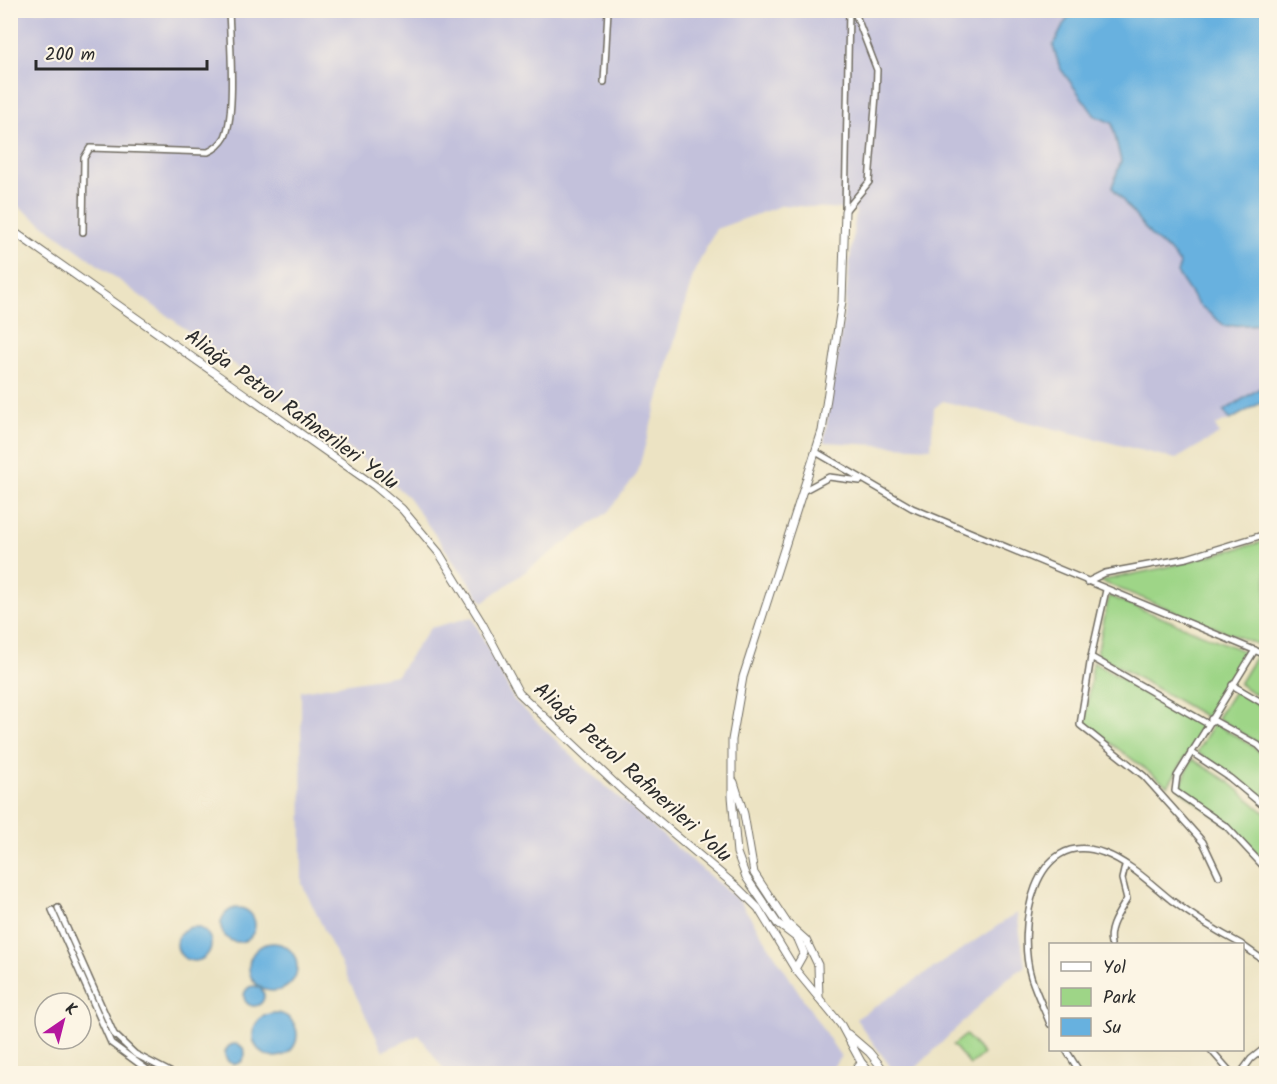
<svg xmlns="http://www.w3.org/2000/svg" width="1277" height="1084" font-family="Kalam,sans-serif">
<rect width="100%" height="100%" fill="#fcf5e5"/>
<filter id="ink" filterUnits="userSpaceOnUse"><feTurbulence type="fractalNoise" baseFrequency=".0167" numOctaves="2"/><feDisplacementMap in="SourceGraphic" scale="12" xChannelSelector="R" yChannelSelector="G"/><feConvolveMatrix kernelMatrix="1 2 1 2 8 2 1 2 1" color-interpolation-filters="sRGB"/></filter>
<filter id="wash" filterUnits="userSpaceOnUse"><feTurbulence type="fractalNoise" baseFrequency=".008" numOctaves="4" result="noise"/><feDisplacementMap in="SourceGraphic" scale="24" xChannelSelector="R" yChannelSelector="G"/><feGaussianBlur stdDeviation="1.35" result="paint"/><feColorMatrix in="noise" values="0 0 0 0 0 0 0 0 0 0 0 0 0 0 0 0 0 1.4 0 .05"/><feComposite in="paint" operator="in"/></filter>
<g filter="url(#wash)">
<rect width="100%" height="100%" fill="#ece3c3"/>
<g fill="#c3c1db">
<polygon points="11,11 1075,11 1065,22 1060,68 1095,116 1112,123 1121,161 1153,238 1171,252 1181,264 1177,273 1225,326 1266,324 1266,384 1225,411 1230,420 1215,425 1219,434 1176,459 943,401 934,408 931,448 824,442 845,305 856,210 783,205 716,229 694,272 637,474 608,512 483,602 408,497 375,468 11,201"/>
<polygon points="472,617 514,700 589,772 741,903 841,1057 828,1073 447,1074 419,1035 383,1051 302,884 301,691 397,675 430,628"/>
<polygon points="1017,913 1025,966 1004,981 911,1073 895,1073 856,1019"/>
</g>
<g fill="#9ed587" stroke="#648059" stroke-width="1.5">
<polygon points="1266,541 1266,648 1100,581 1163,568"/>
<polygon points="1109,596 1246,652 1208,718 1097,654"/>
<polygon points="1257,654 1266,658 1266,701 1239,684"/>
<polygon points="1093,662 1204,726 1168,786 1085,724"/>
<polygon points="1235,690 1266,709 1266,748 1217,718"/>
<polygon points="1214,723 1254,747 1266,758 1266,805 1251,790 1197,752"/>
<polygon points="1192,759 1229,782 1266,814 1266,863 1235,831 1179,789"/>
<polygon points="966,1035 983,1054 970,1065 953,1045"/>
</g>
<g fill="#67b1df" stroke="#496e85" stroke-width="1.5">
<polygon points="1075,11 1266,11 1266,324 1225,326 1197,303 1177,273 1180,264 1171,252 1153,238 1112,187 1121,161 1112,123 1095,116 1060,68 1053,46 1065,22"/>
<polygon points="1266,384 1266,400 1230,420 1224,411"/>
<circle cx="238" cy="925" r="17"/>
<circle cx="194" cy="944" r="17"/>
<circle cx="273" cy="967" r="24"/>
<circle cx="254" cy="996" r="10"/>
<circle cx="275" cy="1035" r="22"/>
<circle cx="235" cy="1054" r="10"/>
</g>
</g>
<g filter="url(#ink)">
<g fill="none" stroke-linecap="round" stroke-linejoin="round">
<defs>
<g id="minor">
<polyline points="604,82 608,10"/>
<polyline points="845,210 849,10"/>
<polyline points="845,211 869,182 876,95 877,70 854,10"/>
<path d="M 83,232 L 84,158 L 90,148 L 208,152 C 215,149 221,144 225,137 C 236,112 230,40 229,10"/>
<polyline points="816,452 912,508 1266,655"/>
<polyline points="803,491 829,477 860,481"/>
<polyline points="1087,582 1105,573 1187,558 1266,534"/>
<polyline points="1106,590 1091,657 1080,725 1144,776 1203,842 1219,876"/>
<polyline points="1255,650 1177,776 1175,791 1227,827 1266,869"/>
<polyline points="1091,657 1208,724"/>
<polyline points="1232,685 1266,705"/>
<polyline points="1211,719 1258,745 1266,753"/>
<polyline points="1191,752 1230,778 1266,808"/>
<polyline points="58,908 114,1034 135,1054 174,1074"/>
<polyline points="52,910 111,1043 153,1074"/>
<path d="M 1111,944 C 1107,928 1119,913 1127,899 L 1122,879 L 1125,866"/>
<polyline points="1242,945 1266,962"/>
<path d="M 1050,1024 C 1044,1009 1036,993 1031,977 C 1017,930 1032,826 1104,853 C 1129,862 1151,884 1171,900 C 1194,917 1216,931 1241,944"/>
<polyline points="1066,1050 1081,1074"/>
<polyline points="1211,1050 1232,1074"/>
<polyline points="851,1074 861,1062"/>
<polyline points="1240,1074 1251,1059 1266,1047"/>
</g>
<g id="tertiary">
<polyline points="10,229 375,486 402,509 439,553 482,623 519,693 622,790 738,888 758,908 795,969 841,1025 861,1062 871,1074"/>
<polyline points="734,782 744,814 754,873 787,923 806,940 818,965 819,998"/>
<polyline points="795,969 804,953 798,939 777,923 746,877 737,853 732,796 732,740 743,677 822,431 842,301 845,211"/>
<polyline points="848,1034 869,1052 887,1074"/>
</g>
</defs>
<use href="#minor" stroke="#6f6b60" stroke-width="8"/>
<use href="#tertiary" stroke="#6f6b60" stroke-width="9"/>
<use href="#minor" stroke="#fff" stroke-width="5"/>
<use href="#tertiary" stroke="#fff" stroke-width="7"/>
</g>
</g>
<g text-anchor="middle" stroke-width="4.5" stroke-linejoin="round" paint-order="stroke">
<g font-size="21" fill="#2b2b2b" stroke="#fcf5e5">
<text transform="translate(292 409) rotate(36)" y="7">Aliağa Petrol Rafinerileri Yolu</text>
<text transform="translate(633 772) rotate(42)" y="7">Aliağa Petrol Rafinerileri Yolu</text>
</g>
</g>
<rect width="1277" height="1084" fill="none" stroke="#fcf5e5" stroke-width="36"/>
<rect x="1049" y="943" width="195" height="108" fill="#fcf5e5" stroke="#a8a49b" stroke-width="1.5"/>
<rect x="1061" y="962" width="30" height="9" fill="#ffffff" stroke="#a8a49b" stroke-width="1.5"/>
<text x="1103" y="973" font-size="18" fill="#2b2b2b">Yol</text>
<rect x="1061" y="988" width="30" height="18" fill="#9ed587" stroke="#a8a49b" stroke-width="1.5"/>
<text x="1103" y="1003" font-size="18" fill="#2b2b2b">Park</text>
<rect x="1061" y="1018" width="30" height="18" fill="#67b1df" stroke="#a8a49b" stroke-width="1.5"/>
<text x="1103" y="1033" font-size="18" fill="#2b2b2b">Su</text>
<g transform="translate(63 1021) rotate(35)"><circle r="28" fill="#fcf5e5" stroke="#a8a49b" stroke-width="1.5"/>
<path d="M0-4.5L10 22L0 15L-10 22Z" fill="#b5179e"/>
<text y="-9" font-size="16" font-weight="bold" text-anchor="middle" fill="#2b2b2b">K</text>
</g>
<path d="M36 60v9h171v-9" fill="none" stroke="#2b2b2b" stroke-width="3"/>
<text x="45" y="60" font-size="18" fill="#2b2b2b" stroke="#fcf5e5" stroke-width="4.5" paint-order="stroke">200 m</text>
</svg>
